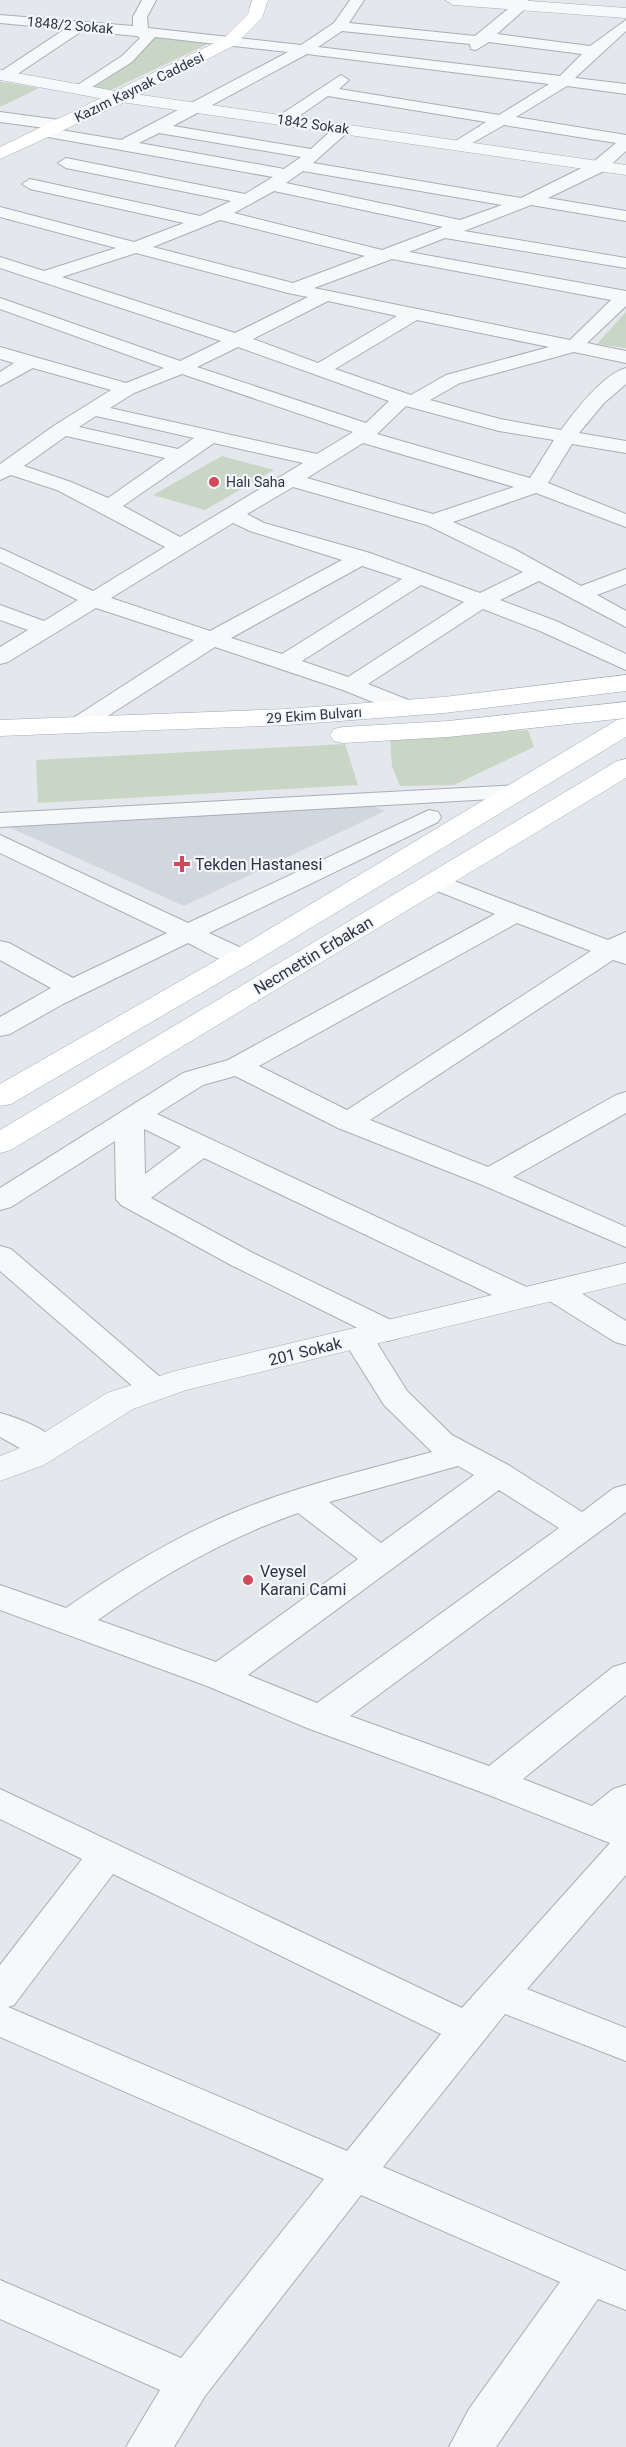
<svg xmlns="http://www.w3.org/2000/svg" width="626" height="2447" font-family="Roboto,sans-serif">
<rect width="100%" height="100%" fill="#e4e7ec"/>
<polygon fill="#d2d6de" points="363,802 385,811 184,906 0,823"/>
<g fill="#c9d6c5">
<path d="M 152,34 L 212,42 L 109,91 L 89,87 C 109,75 147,59 152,34 Z"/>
<polygon points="0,81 2,82 39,88 0,107"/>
<polygon points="626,312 626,348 597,344"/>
<polygon points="222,456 274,470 205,510 153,495"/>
<polygon points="528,730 534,747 454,785 400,786 392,766 390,738"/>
<polygon points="345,744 358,785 38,803 36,760"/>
</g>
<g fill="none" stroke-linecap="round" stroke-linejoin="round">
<defs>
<g id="minor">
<path d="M 142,0 L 156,0 L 147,17 L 148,28 L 301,45 L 334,23 L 350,0 L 364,0 L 349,23 L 475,36 L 514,4 L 514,0 L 528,0 L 526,8 L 497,34 L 590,46 L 626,20 L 626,31 L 575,78 L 626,84 L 626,94 L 567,86 L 516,117 L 626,135 L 626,151 L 604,171 L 548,198 L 626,211 L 626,221 L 531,205 L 464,231 L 626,258 L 626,268 L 445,238 L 409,252 L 626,291 L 626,306 L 587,343 L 626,351 L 626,363 L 574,352 L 460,383 L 430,400 L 500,419 L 561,430 C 575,411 603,374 626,368 L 626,384 L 604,403 L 579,433 L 626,441 L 626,453 L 572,444 L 548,483 L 626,514 L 626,527 L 536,493 L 453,522 L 514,549 L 581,586 L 626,569 L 626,584 L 597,595 L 626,611 L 626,627 L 539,581 L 500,600 L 556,621 L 626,654 L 626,670 L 540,631 L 483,609 L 368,684 L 416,703 L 420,708 L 416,713 L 400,713 L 343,690 L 215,647 L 86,730 L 70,730 L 66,725 L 70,720 L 194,640 L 96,608 L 8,662 L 0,664 L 0,647 L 28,630 L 0,620 L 0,605 L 44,621 L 78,600 L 0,562 L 0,548 L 93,591 L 165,547 L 57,490 L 11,475 L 0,480 L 0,464 L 55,425 L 111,390 L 33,368 L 0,386 L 0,372 L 14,363 L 0,359 L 0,347 L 126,383 L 164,368 L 0,309 L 0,298 L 180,361 L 221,341 L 0,268 L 0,257 L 44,271 L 116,248 L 0,217 L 0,207 L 134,242 L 184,223 L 30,189 L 22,184 L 30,179 L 200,216 L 231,201 L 66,168 L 58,163 L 66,158 L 245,194 L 273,177 L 48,137 L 40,132 L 45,128 L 0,122 L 0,112 L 60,120 L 68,125 L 61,130 L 121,140 L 288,52 L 155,37 L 132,62 L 81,94 L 76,92 L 73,89 L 76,86 L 122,56 L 140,38 L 137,36 L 82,31 L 10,79 L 0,79 L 0,72 L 65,29 L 0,23 L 0,15 L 133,26 L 133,17 ZM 342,31 L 470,44 L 471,49 L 476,50 L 489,42 L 582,54 L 560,76 L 318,47 ZM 307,54 L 549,84 L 499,115 L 339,89 L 349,80 L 341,75 L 277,117 L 275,120 L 277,123 L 289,123 L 328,96 L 486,122 L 454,142 L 452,145 L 460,150 L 504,125 L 616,143 L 592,163 L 521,198 L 313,163 L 349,131 L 351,128 L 343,123 L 337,125 L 311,149 L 173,126 ZM 159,133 L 301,157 L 284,169 L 139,143 ZM 303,171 L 502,205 L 460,220 L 286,183 ZM 274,191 L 443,227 L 382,250 L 234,213 ZM 220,220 L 365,256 L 293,283 L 153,247 ZM 136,253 L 288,293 L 308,297 L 235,333 L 62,277 ZM 392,259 L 611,300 L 570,340 L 314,288 ZM 328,301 L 397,316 L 318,363 L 253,339 ZM 417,320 L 549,347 L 446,375 L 411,395 L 335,369 ZM 238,347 L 389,401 L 366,423 L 197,367 ZM 182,374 L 353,432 L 317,454 L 110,408 L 134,393 ZM 406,406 L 499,431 L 554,440 L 530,478 L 377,434 ZM 96,416 L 194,438 L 178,449 L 79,427 ZM 66,436 L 165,458 L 108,498 L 71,482 L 24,466 ZM 214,443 L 303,463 L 180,537 L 123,506 ZM 363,443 L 514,487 L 433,514 L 307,478 ZM 293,487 L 427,525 L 523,572 L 480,593 L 370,553 L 264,523 L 247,514 ZM 233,523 L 250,531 L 342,560 L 210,631 L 111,598 ZM 362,566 L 402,579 L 282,654 L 231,638 ZM 421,585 L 464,602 L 348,677 L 302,661 Z"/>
<polygon points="517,785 526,787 529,792 526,797 0,827 0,813"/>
<path d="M 429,810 L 438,812 L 441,817 L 438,822 L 209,933 L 250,952 L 254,958 L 250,964 C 230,969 207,952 188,943 L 63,1004 L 10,1034 L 0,1036 L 0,1017 L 51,988 L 0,960 L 0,941 L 9,943 L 73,978 L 167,933 L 0,853 L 0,835 L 188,923 Z"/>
<path d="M 436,874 L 608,940 L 626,932 L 626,964 L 613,960 L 370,1120 L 488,1167 L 616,1095 L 626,1092 L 626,1113 L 513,1177 L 626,1227 L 626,1247 L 480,1184 L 338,1128 L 235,1076 L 203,1085 L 157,1114 L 535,1291 L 539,1298 L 535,1305 L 524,1307 L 513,1305 L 204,1158 L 151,1198 L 253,1253 L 399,1324 L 404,1331 L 399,1338 L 388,1341 L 372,1335 L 407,1391 L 452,1435 L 510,1466 L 582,1512 L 614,1488 L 626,1485 L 626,1512 L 350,1716 L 489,1766 L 613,1667 L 626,1663 L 626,1695 L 523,1779 L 592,1806 L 613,1789 L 626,1785 L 626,1875 L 527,1989 L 626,2028 L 626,2061 L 505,2014 L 383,2167 L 626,2271 L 626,2310 L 598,2299 L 496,2447 L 449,2447 L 469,2409 L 560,2282 L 361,2195 L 205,2396 L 174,2447 L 126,2447 L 160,2390 L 0,2319 L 0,2280 L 181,2358 L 324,2179 L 0,2037 L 0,1965 L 82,1859 L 0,1819 L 0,1789 L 462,2008 L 610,1843 L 481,1792 L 307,1728 L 207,1686 L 0,1610 L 0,1585 L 66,1608 C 122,1569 181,1533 245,1508 C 306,1484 369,1469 432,1452 L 384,1405 L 342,1338 L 347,1331 L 358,1328 L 231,1265 L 121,1205 L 116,1199 L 115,1141 L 11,1207 L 0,1210 L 0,1188 L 183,1073 L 228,1060 L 495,914 L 427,887 L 423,882 L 427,877 ZM 517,923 L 591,951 L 347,1110 L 259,1066 ZM 144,1129 L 181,1147 L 145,1174 ZM 458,1466 L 474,1475 L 381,1543 L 329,1502 ZM 499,1490 L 559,1528 L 317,1703 L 248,1675 ZM 298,1513 L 358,1559 L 216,1662 L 98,1620 C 160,1576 227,1538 298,1513 ZM 113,1874 L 441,2034 L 347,2151 L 8,2007 L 14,2005 Z"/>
<polygon points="0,1246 11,1249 166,1382 171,1389 166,1396 155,1399 144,1396 0,1271"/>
<polygon points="554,1281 565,1283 626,1321 626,1345 615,1342 543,1297 539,1290 543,1283"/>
<path d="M 0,1413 C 19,1418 52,1431 62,1448 L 58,1455 C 36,1461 19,1447 0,1437 Z"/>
</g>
<g id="tertiary">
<polygon points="445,0 516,0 626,8 626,18 453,5"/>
<polygon points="0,70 121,92 626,165 626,175 121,102 0,80"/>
<polygon points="626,1263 626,1283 186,1390 133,1409 44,1465 0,1481 0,1456 18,1449 107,1393 175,1371"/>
</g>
<polygon id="secondary" points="252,0 268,0 262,18 235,45 127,101 0,159 0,147 223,39 248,14"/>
<g id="primary">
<polygon points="626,675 626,691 444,713 287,725 0,736 0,720 287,709 444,697"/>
<polygon points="626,702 626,718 448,737 343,743 334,741 330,735 334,729 343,727 448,721"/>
<polygon points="626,718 626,737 251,964 11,1104 0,1106 0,1084 231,952 617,720"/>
<polygon points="626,759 626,778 11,1150 0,1153 0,1130 617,761"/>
</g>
</defs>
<use href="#minor" stroke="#a9aeb7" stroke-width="2"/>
<use href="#tertiary" stroke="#a9aeb7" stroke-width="1"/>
<use href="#secondary" stroke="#a9aeb7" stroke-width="1"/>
<use href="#primary" stroke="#a3abb8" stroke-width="1"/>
<use href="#minor" fill="#f7f8fa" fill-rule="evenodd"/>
<use href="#tertiary" fill="#f7f8fa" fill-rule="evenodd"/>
<use href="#secondary" fill="#fff" fill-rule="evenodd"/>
<use href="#primary" fill="#fff" fill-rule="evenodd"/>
</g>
<g fill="#d1495b" stroke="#f4f6f9" stroke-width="2">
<circle cx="214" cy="482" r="6"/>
<path d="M179 855h6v6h6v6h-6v6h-6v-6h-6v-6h6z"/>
<circle cx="248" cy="1580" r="6"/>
</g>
<g text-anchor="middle" stroke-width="4.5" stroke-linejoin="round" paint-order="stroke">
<g font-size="14" fill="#2b3445" stroke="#f4f6f9">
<text transform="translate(70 25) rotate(5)" y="5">1848/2 Sokak</text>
<text transform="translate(139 87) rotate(-26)" y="5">Kazım Kaynak Caddesi</text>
<text transform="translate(313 124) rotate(8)" y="5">1842 Sokak</text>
<text transform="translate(314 715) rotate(-4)" y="5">29 Ekim Bulvarı</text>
</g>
<g font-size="14" fill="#2b3445" stroke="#f4f6f9" text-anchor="start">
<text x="226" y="487">Halı Saha</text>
</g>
<g font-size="16" fill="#2b3445" stroke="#f4f6f9" text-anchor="start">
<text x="195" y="870">Tekden Hastanesi</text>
<text x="260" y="1577">Veysel<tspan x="260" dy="18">Karani Cami</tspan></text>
</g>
<g font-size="16" fill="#2b3445" stroke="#f4f6f9">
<text transform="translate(313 955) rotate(-31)" y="6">Necmettin Erbakan</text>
<text transform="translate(305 1351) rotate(-14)" y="6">201 Sokak</text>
</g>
</g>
</svg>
